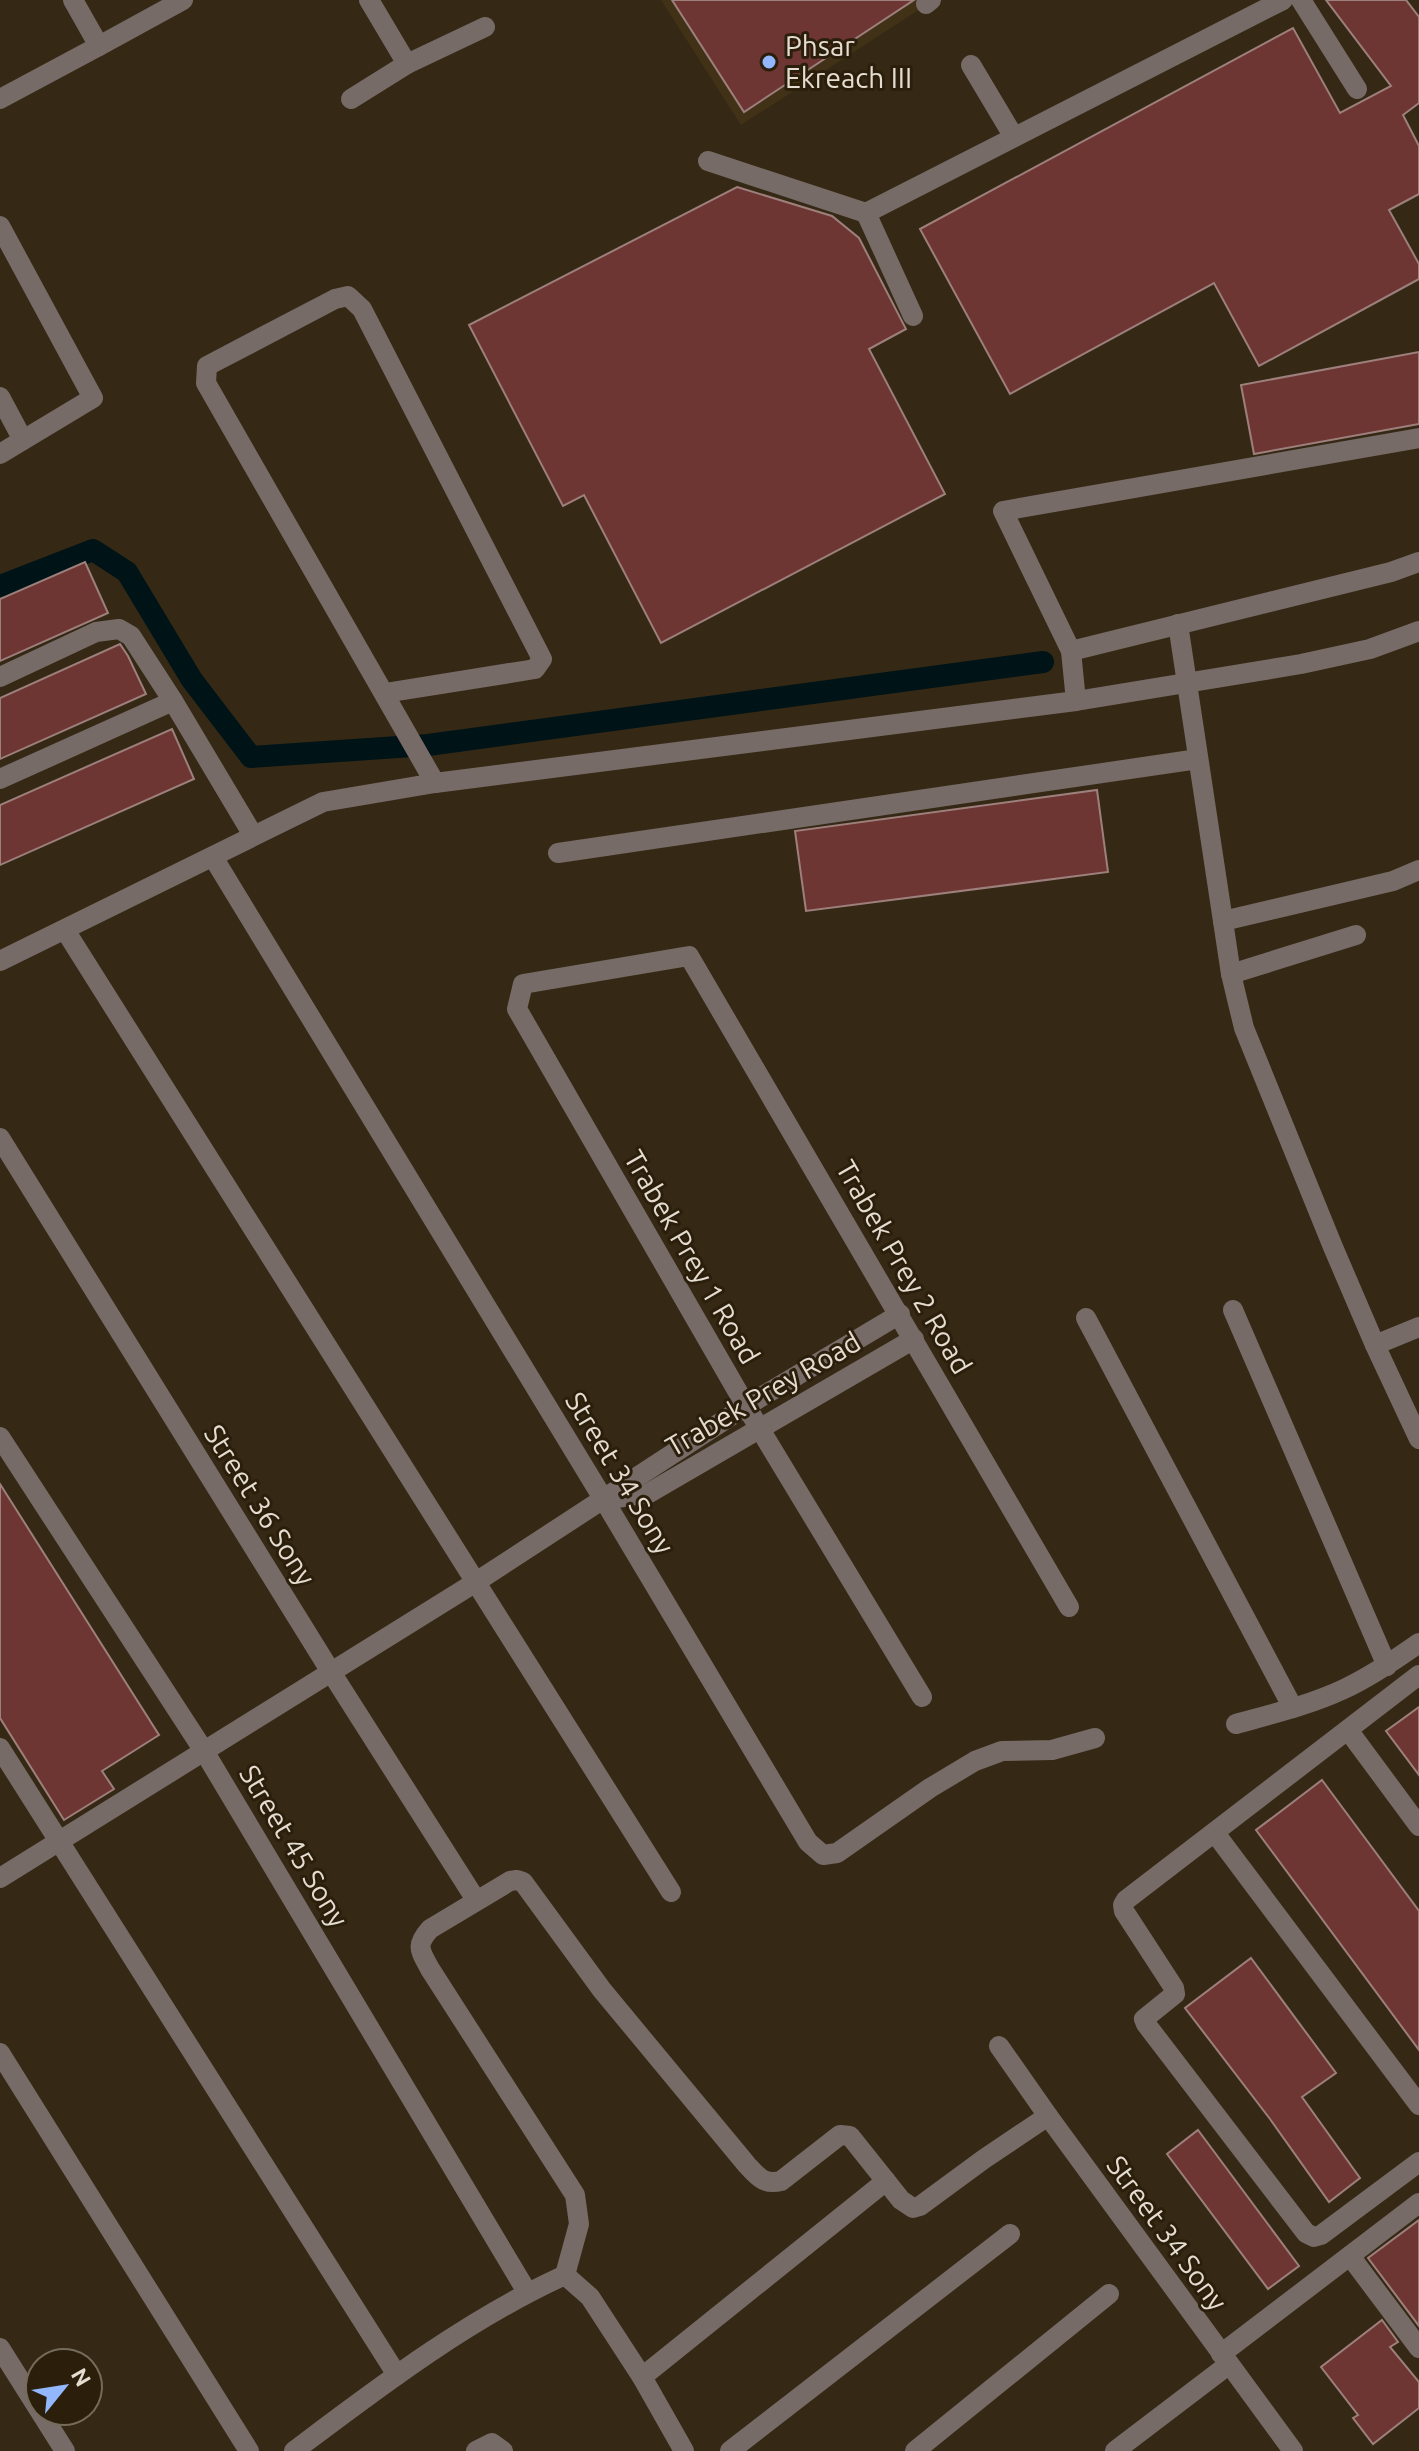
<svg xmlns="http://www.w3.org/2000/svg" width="1419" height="2451" font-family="Ubuntu,sans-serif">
<rect width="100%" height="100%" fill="#352915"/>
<polygon fill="#413116" points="661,0 934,0 741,125"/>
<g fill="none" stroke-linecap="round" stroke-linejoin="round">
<polyline stroke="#001418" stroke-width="22" points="0,586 93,550 127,572 192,680 251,757 428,745 1043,662"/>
</g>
<g fill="#6d3633" stroke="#9d7f7c" stroke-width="2">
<polygon points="672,0 914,0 744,112"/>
<polygon points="1326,0 1406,0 1419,17 1419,103 1403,115 1419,146 1419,194 1389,210 1419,264 1419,279 1259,366 1214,283 1010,394 920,229 1293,28 1340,113 1391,86"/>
<polygon points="737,187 832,216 859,238 906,329 869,349 945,494 661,643 584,495 563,506 469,325"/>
<polygon points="1419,352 1419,424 1254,454 1241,385"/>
<polygon points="85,562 108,613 0,661 0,599"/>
<polygon points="120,644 128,656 146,694 0,759 0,698"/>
<polygon points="172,729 194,779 0,865 0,805"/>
<polygon points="1097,790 1108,872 806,911 795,831"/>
<polygon points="0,1484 159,1735 102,1771 114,1789 64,1820 0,1718"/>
<polygon points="1419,1707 1419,1775 1386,1731"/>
<polygon points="1322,1780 1419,1911 1419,2050 1256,1830"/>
<polygon points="1251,1958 1336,2073 1302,2097 1360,2178 1329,2202 1270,2119 1185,2008"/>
<polygon points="1198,2130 1299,2266 1268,2289 1167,2154"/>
<polygon points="1419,2220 1419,2326 1368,2258"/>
<polygon points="1382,2320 1398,2342 1390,2347 1419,2382 1419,2408 1373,2444 1353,2418 1358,2415 1321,2367"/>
</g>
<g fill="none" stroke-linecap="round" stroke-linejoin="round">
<g stroke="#776b67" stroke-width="20">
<polyline points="369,0 407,64 485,27"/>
<polyline points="1301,0 1357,89"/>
<polyline points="926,4 931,0"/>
<polyline points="99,46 183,0"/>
<polyline points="971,65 1014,137"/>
<polyline points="0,99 99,46 73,0"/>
<polyline points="351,99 407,64"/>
<polyline points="708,161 866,213 1283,0"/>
<polyline points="866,213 913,316"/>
<polyline points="0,226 93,398 0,454"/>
<polyline points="0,397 23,440"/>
<polyline points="1178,624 1231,974 1244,1028 1333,1247 1375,1345 1419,1439"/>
<polyline points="1071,651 1391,572 1419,562"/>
<polyline points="0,677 96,632 119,629 131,636 173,701 253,835"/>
<polyline points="385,693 535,669 542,659 362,309 348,296 335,299 207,366 206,383 435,783"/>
<polyline points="1076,701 1071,651 1003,511 1419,438"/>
<polyline points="0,779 173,701"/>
<polyline points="558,853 1198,759"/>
<polyline points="213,857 604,1500 808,1842 823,1855 837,1853 930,1788 975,1761 1002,1751 1052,1750 1095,1738"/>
<polyline points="1223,921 1393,881 1419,870"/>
<polyline points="65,930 671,1892"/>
<polyline points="0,961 323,802 435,783 1076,701 1301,664 1370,649 1419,631"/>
<polyline points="1231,974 1356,935"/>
<polyline points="0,1138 331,1672 476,1900"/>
<polyline points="1233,1310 1387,1666"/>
<polyline points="1086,1318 1293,1708"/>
<polyline points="1375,1345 1419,1327"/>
<polyline points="0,1437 204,1751 527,2292"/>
<polyline points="612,1499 649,1493 914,1339"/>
<polyline points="1419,1675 1126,1900 1123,1905 1124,1911 1174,1988 1175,1994 1144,2019 1146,2024 1306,2233 1314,2237 1321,2235 1419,2162"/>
<polyline points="922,1697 746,1406 517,1009 523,984 689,956 1069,1607"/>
<path d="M 1236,1724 C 1272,1714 1310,1705 1344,1689 C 1370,1677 1395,1660 1419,1643"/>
<polyline points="1348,1730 1419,1826"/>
<polyline points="0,1748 397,2375"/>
<polyline points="1215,1833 1419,2105"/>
<polyline points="0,1878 476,1582 746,1406 900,1314"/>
<polyline points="999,2046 1048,2116 1293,2451"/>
<polyline points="0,2053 249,2451"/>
<polyline points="1350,2256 1419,2348"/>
<path d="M 565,2275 L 579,2224 L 575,2195 L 430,1969 C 420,1950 415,1946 430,1929 L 510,1881 L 517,1880 L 523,1882 L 602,1990 L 747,2165 C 758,2177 764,2185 781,2181 L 840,2135 L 850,2136 L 901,2200 L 913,2208 L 920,2206 L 984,2159 L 1048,2116"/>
<polyline points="565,2275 590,2297 642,2377 684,2451"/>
<polyline points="0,2348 65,2451"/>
<polyline points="1221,2354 1419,2203"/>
<polyline points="642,2377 886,2181"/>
<path d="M 294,2451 C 379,2387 468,2319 565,2275"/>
<polyline points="476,2451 492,2443 503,2451"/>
<polyline points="730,2451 1010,2234"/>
<polyline points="915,2451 1109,2294"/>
<polyline points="1115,2451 1228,2365"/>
</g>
</g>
<circle fill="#92b7fd" stroke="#2b1f0b" stroke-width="3" cx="769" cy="62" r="8"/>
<g text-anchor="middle" stroke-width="6" stroke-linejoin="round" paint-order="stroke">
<g font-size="28" fill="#e5ddd1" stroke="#2b1f0b" text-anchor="start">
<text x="785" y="56">Phsar<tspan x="785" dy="32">Ekreach III</tspan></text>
</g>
<g font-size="28" fill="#e5ddd1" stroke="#2b1f0b">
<text transform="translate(692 1257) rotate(60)" y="10">Trabek Prey 1 Road</text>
<text transform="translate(904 1267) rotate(60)" y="10">Trabek Prey 2 Road</text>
<text transform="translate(763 1394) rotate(-30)" y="10">Trabek Prey Road</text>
<text transform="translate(620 1473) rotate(59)" y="10">Street 34 Sony</text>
<text transform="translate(260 1505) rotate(58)" y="10">Street 36 Sony</text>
<text transform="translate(294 1846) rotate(59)" y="10">Street 45 Sony</text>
<text transform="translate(1167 2233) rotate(54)" y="10">Street 34 Sony</text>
</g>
</g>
<g transform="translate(64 2387) rotate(60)"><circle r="38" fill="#2b1f0b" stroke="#756b5a" stroke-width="2"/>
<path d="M0-6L14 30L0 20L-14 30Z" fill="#92b7fd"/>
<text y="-12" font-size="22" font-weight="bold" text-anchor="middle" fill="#e5ddd1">N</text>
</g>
</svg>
